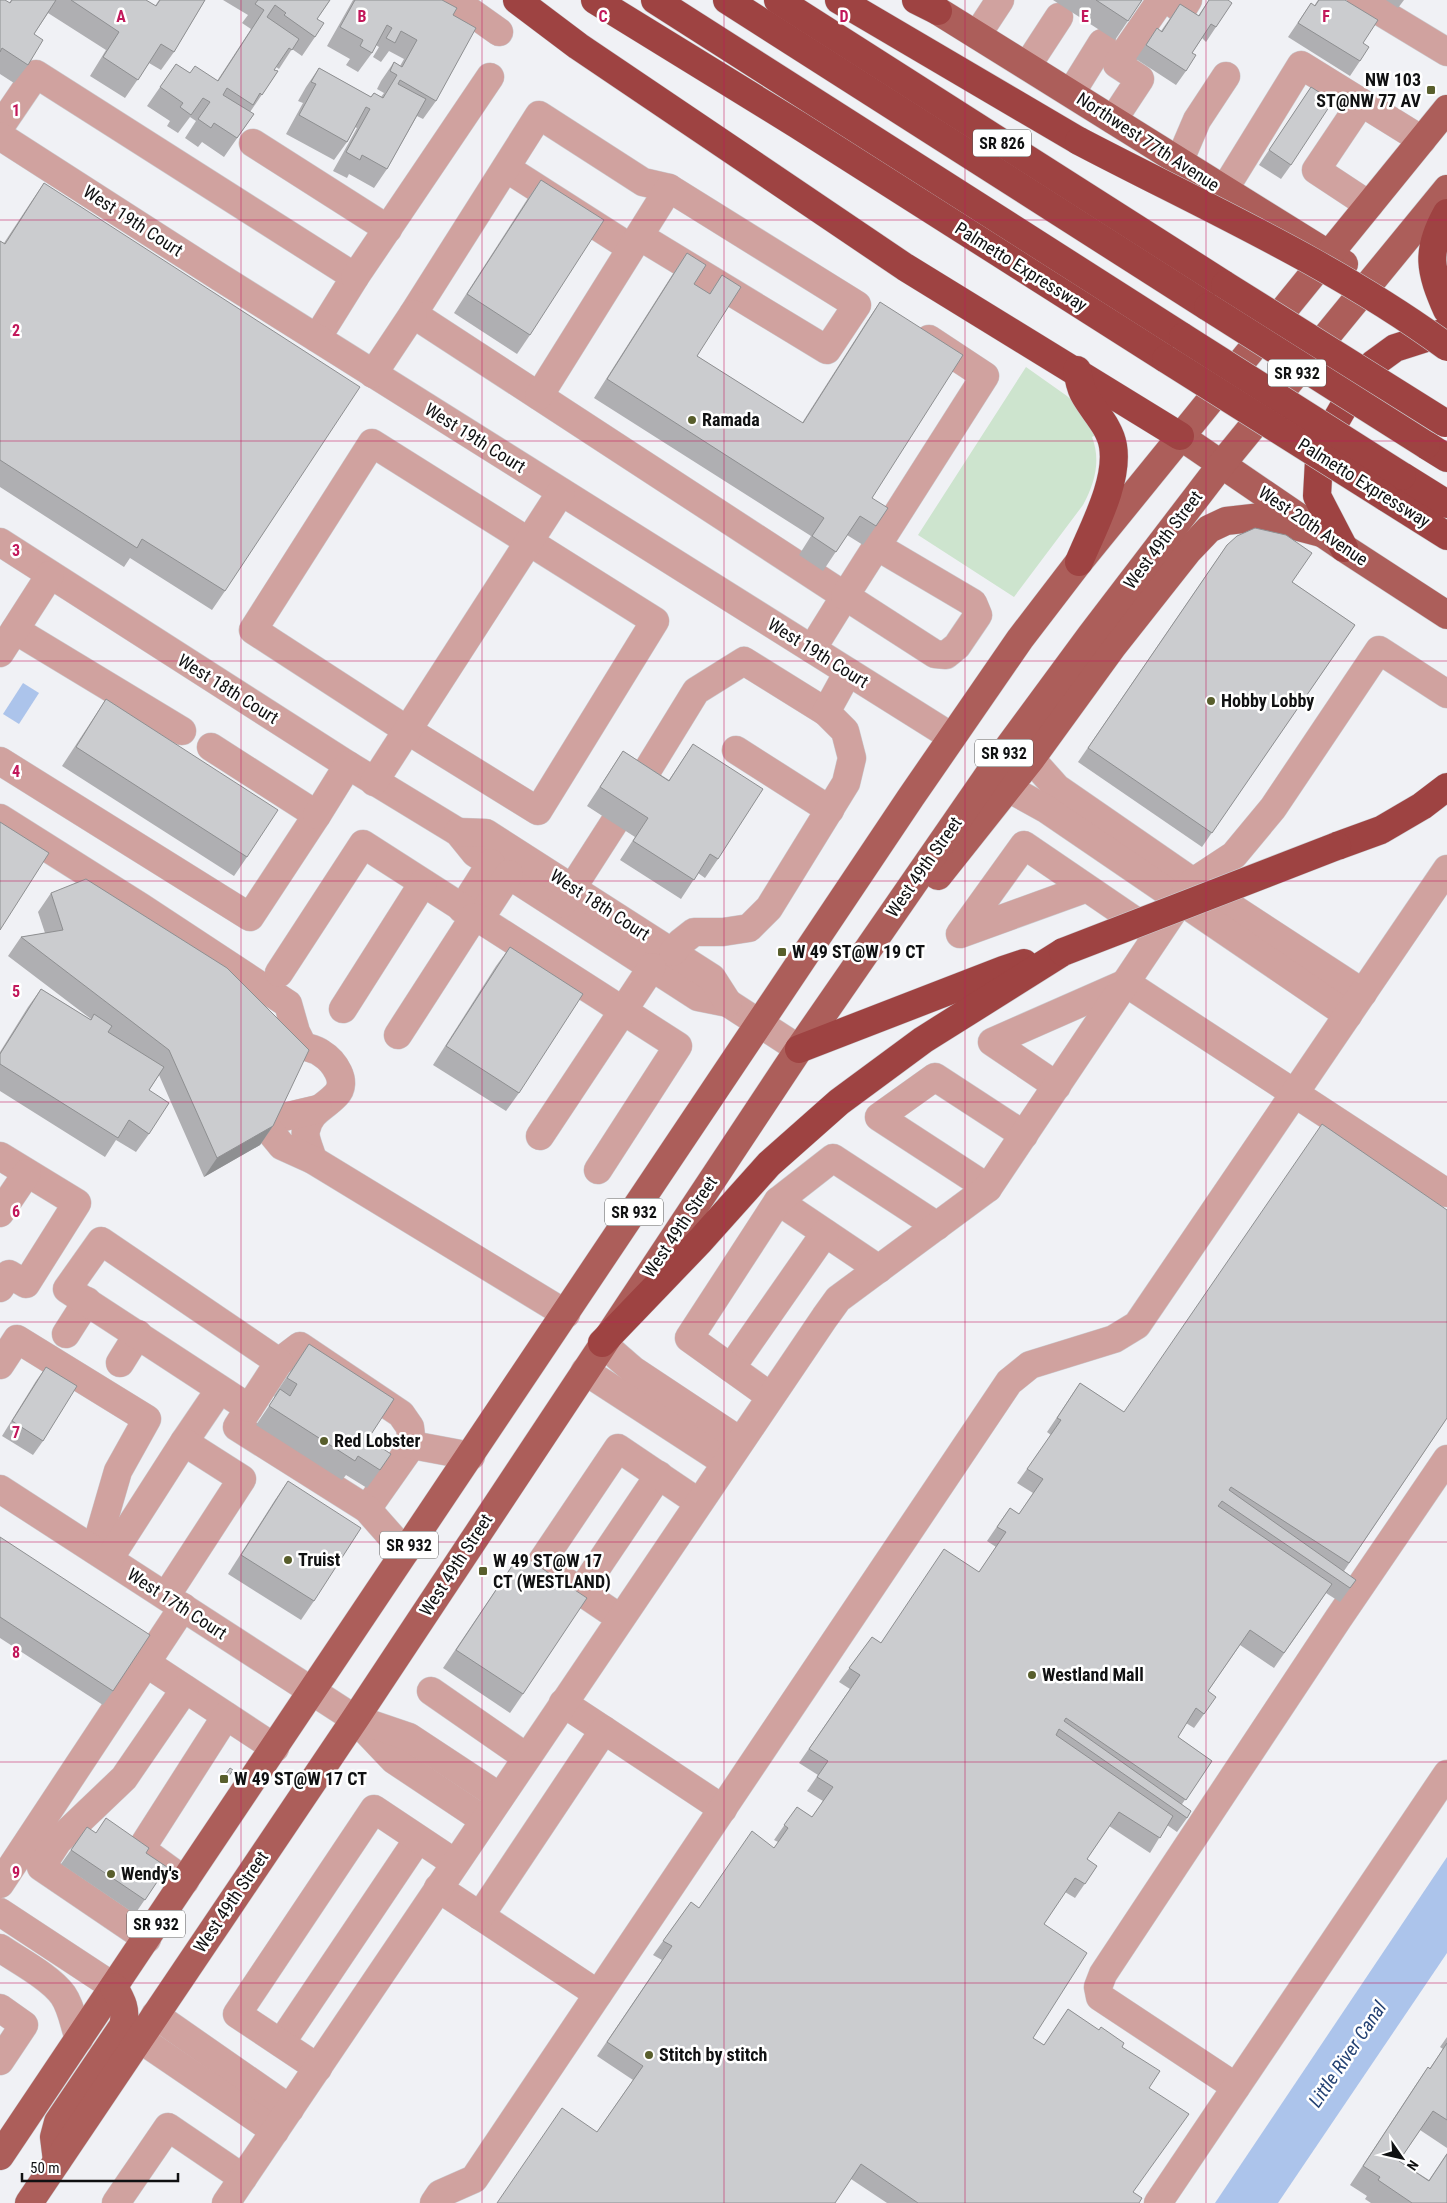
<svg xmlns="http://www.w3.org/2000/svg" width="1447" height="2203" font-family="'Roboto Condensed',sans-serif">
<rect width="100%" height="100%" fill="#f0f1f5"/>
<path fill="#cde4ce" d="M 1026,367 L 1067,396 L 1082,410 L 1096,435 L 1092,437 C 1101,460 1095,483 1083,505 L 1014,597 L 918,535 Z"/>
<g fill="#acc4eb">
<polygon points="23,683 39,693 19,724 3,714"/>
<polygon points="1447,1857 1447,1953 1278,2203 1215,2203"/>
</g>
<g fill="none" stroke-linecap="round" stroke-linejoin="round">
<defs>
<g id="minor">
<polyline points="454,0 499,32"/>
<polyline points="1169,0 1182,10 1188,0"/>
<polyline points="1361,0 1447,52"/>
<polyline points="977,35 1000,0"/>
<polyline points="1027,66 1059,17"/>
<polyline points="1071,93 1102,43"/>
<polyline points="1361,103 1316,170 1369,205"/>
<polyline points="1113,120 1140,79 1117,64 1161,0"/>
<polyline points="0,127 36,74 355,277 317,338"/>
<polyline points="0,136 221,278 952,737"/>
<polyline points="253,143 388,229"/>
<polyline points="1179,162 1197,120 1226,76"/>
<polyline points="506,168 631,248"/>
<polyline points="669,188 643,182 539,115 413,314 845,596 812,649"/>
<polyline points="1224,190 1301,65 1422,140"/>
<polyline points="355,277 490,77"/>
<polyline points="373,374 413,314"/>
<polyline points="539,396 669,188 857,305 827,350 639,236"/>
<polygon points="372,443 655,621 538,811 407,730 253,630"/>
<polyline points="0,542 348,765 458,832 475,853 698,997 728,1003 799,1049"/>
<polyline points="878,547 973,603 978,615 957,646 946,655 935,654 845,596 985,376 929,339"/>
<polyline points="15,630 182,731"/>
<polyline points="0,653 50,575"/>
<polyline points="736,750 830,810"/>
<polyline points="1031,759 1057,788 1193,882 1363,993"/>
<polyline points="0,761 250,917 317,815 211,747"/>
<polyline points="374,782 561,492"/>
<polyline points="637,787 696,691 744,661 826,712"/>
<polyline points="1008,788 1046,809 1348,1015"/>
<polyline points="317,815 348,765"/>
<path d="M 0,818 L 141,907 L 288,1004 L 296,1032 L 303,1046 C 309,1048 316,1049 321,1053 C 334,1061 349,1082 336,1095 C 324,1108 310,1111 306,1130 C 304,1138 311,1152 313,1160"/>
<polyline points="458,832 486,833 712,978 728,1003"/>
<polyline points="1087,888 960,934 1024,845 1156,935"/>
<polyline points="562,904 614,823"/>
<polyline points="462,909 491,863"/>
<polyline points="479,920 509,874"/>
<polyline points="673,952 680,943 694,932 723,932 749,928 769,908 846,783 852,758 845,731 826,712 848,672"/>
<polyline points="279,973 363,844 678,1046 598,1170"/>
<polyline points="343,1009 423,883"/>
<polyline points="398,1035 474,917"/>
<polyline points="1057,1086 992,1042 1126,983 1447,1193"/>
<polyline points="274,1115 284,1117 318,1109"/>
<polyline points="268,1129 282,1146 313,1160 566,1314"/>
<polyline points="540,1136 652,967"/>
<polyline points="0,1156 77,1203 26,1284 9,1274 0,1288"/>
<polyline points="988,1188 879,1117 935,1077 1024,1135"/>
<polyline points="778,1201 879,1269"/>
<polyline points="0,1213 27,1173"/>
<polyline points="66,1334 87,1301"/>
<polyline points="602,1343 633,1370 740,1441"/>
<polyline points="279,1362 300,1346 401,1414 410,1427 412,1445 367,1509"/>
<polyline points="120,1363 138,1334"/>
<polyline points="0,1365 17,1339 147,1419 118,1471 95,1550"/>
<polyline points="731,1368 825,1233"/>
<polyline points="585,1371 725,1462"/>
<polyline points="770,1396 689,1338 778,1201 833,1158 937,1226"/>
<polyline points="249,1408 237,1427 367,1509 405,1552"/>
<polyline points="184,1442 220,1389 67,1289 101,1241 279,1362 249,1408 220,1389"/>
<polyline points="412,1445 471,1456"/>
<polyline points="0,1489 355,1719 394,1760 484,1820"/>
<polyline points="109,1559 184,1442 242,1479 166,1596"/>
<polyline points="581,1591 659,1475"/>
<polyline points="620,1618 540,1564 618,1448 698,1502"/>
<polyline points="146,1663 275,1748"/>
<polyline points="431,1691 526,1757"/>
<polyline points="563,1703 604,1730"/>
<polyline points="359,1720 409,1737 500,1797"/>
<polyline points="185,1881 141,1849 226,1716"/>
<polyline points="0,1884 183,1607"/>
<polyline points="438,1888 598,1994"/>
<polyline points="0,1912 114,1987"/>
<polyline points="480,1916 604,1730 723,1809"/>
<polyline points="147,1939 41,1867 58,1841 124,1778 185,1689"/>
<path d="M 0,1948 C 19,1961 50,1977 63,1995 C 72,2008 74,2025 79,2039"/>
<polyline points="0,2008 24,2025 0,2061"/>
<polyline points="155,2015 290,2109"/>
<polyline points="140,2039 275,2131"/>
<polyline points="281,2043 418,1839"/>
<polyline points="318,2068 237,2014 374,1809 455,1863"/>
<polyline points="1236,2087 1100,1997 1098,1987 1103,1974 1338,1619 1447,1459"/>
<polyline points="116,2203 168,2127 243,2178"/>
<polyline points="226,2203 825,1317 838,1299 988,1188 1193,882 1234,855 1273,808 1379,650 1447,694"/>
<polyline points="434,2203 440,2194 474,2179 1009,1382 1030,1365 1114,1339 1137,1325 1447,869"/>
<polyline points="1158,2203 1447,1774"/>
</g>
<g id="major">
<polyline points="938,11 1344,264"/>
<polyline points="1180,436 1344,548 1447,615"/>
<polyline points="938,876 1031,759 1113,646 1188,551 1209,529 1226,521 1261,517 1325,534"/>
<polyline points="0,2156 911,797 1020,639 1079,562 1447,109"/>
<path d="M 57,2161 L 54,2137 L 58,2122 L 123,2026 C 127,2010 122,2001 114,1987"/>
<polyline points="29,2203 355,1719 799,1049 996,764 1091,635 1221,465 1447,189"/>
</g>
<g id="highway">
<polyline points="517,0 578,46 905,267 1180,436"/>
<polyline points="595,0 798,125 1166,359"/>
<polyline points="655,0 1183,337"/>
<polyline points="727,0 1208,307"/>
<polyline points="778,0 1225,285"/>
<polyline points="839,0 1079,141"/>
<polyline points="916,0 938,11"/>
<path d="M 1447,213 C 1425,252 1430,271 1447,310"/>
<path d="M 1077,370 C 1079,379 1080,389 1085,396 C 1094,412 1110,427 1113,446 C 1119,482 1092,530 1079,562"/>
<polyline points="1426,445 1447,458"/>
<polyline points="1402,476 1447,504"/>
<polyline points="1385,497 1447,536"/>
<polyline points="1344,548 1317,496 1319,460 1335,422 1353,391 1373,364 1395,348 1445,332"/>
<polyline points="1337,846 1381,830 1422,806 1447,787"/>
<polyline points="799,1049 1003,970 1024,963"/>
<polyline points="602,1343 700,1241 769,1164 839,1102 923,1040 1063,952"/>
</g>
</defs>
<use href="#minor" stroke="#cccdd1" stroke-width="29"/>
<use href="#major" stroke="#cccdd1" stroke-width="29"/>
<use href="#highway" stroke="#cccdd1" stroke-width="29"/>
<use href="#minor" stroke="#d0a29f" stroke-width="28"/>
<use href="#major" stroke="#ac5e5a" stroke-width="28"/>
<use href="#highway" stroke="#9e4342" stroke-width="28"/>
<defs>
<g id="highway-bridge">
<path d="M 1079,141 C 1203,206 1334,264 1447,347"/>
<polyline points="1225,285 1445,423"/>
<polyline points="1208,307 1426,445"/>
<polyline points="1183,337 1402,476"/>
<polyline points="1166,359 1385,497"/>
<polyline points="1063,952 1337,846"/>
</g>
</defs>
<use href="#highway-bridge" stroke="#cccdd1" stroke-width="29" stroke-linecap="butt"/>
<use href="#highway-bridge" stroke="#9e4342" stroke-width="28"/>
</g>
<g fill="#afafb2">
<polygon points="0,0 9,3 11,0 146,0 155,6 159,0 205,0 174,52 161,70 149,63 125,98 90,76 106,50 48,13 34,34 28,65 14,83 0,74"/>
<polygon points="223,0 330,0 317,19 315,37 302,56 292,49 279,69 276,67 274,70 278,71 250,112 254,114 224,157 202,142 198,147 185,138 196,121 190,117 178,133 167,126 170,121 147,106 176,64 190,73 217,81 251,29 242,23 248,15"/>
<polygon points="353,0 442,0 453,15 436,101 423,119 417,116 387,169 374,188 349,174 347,178 333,171 357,128 355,127 347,142 334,160 286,134 303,103 298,101 306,87 319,68 371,97 374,93 381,97 384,93 377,89 381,81 394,62 400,66 404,59 389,51 381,62 373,57 379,47 376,45 372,53 358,72 346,65 350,59 327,46"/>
<polygon points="1053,0 1142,0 1115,40"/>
<polygon points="1209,0 1216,27 1206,42 1202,38 1192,53 1186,71 1176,85 1136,59 1157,28 1161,31 1180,4 1198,16"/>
<polygon points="1318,0 1345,0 1363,43 1360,61 1350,76 1288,37 1311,3 1314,6"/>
<polygon points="1386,0 1404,0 1398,8"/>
<polygon points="1311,87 1291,165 1281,179 1259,165"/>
<polygon points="541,180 530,335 517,354 454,313 528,198"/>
<polygon points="44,183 225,591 212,610 130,558 124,567 0,487 0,241 4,243 31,202"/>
<polygon points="687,253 694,284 709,294 722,275 697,356 802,423 867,321 880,302 872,498 876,526 863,545 847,535 823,571 799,555 811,536 594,398 674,272"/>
<polygon points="1227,545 1292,582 1355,625 1202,847 1078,762"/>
<polygon points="106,699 247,857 234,876 62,766"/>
<polygon points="693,744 718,859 705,878 698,873 681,899 620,860 635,837 587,806 623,751 669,780"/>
<polygon points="51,893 273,1126 260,1145 204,1177 159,1075 149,1090 149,1134 136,1152 116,1140 105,1157 0,1091 0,1052 28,1007 41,989 91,1020 91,1019 8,956 21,937 45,933 38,912"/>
<polygon points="510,947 519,1093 506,1111 433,1065 496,966"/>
<polygon points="309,1344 368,1439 380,1470 367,1488 346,1475 342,1480 256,1425 275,1397 274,1396 296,1363"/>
<polygon points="46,1367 43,1441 33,1455 2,1436 36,1381"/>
<polygon points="1080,1383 1124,1412 1447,1418 1344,1571 1356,1580 1340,1602 1326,1593 1274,1668 1240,1645 1208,1691 1204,1714 1194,1728 1186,1723 1178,1737 1212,1761 1182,1804 1187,1818 1177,1832 1167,1825 1150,1853 1109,1826 1087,1859 1097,1866 1075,1898 1065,1892 1044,1924 1033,2038 1044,2045 1068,2009 1122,2047 1149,2088 1133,2192 1139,2203 887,2203 851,2179 597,2132 633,2080 597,2056 662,1960 653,1955 691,1902 699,1908 774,1848 778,1842 774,1840 797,1807 812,1817 823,1801 807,1791 818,1775 799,1763 850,1689 839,1682 872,1637 881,1643 979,1572 996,1547 987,1541 1000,1522 1010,1508 1019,1514 1033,1493 1017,1483 1051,1435 1047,1432"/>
<polygon points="288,1481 314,1601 301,1620 228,1574 275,1500"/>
<polygon points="0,1537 113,1691 103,1705 0,1638"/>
<polygon points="520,1554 523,1694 510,1713 443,1668"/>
<polygon points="230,1768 233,1770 223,1785 220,1783"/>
<polygon points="87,1827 95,1833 146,1853 167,1867 135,1914 61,1864"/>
<polygon points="1447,2037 1447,2148 1420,2130 1399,2161 1429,2180 1447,2153 1447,2203 1371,2203 1365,2199 1367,2196 1350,2185 1415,2086 1428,2067 1430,2068 1443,2049 1440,2047"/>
</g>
<polygon fill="#8e8f91" points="273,1126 260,1145 204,1177 217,1158"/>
<g fill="#cbcccf" stroke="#8e8f91">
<polygon points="0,0 5,0 10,3 12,0 56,0 34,34 43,40 28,65 2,48 0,52"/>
<polygon points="71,0 146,0 156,6 160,0 205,0 174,52 161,44 138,80 103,57 119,32"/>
<polygon points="258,0 330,0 317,19 324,23 315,37 284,15 286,13 275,5 267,17 299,39 292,50 289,48 274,70 278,71 262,95 260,93 253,105 227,88 223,95 254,114 237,138 214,123 211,128 198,119 210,102 203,98 191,115 180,107 183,103 160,87 176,64 190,73 195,66 218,81 264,10 255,4"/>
<polygon points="355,0 442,0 457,8 453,15 476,28 436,101 400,80 398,84 426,99 387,169 362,155 360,160 346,152 370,109 366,107 347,142 299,115 316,84 311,82 319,68 371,97 374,93 383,98 397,75 390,71 394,62 402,67 417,40 401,31 395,43 386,38 392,28 387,25 372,53 360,46 363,40 340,27"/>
<polygon points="1096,0 1142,0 1128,21"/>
<polygon points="1209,0 1228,0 1232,3 1216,27 1211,24 1192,53 1196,55 1186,71 1146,45 1157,28 1162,32 1180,4 1199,16"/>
<polygon points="1319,0 1345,0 1378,20 1363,43 1369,47 1360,61 1298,23 1311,3 1315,6"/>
<polygon points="1311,87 1333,101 1291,165 1269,150"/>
<polygon points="541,180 604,220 530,335 467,294"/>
<polygon points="44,183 360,387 225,591 142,539 137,548 0,460 0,241 5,244"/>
<polygon points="687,253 706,265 694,284 710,294 722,275 741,287 697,356 803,423 880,302 963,355 872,498 888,508 876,526 860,516 836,552 812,536 824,518 607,379"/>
<polygon points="1255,528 1286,535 1312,553 1292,582 1355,625 1212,833 1088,748 1227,545 1237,536"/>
<polygon points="106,699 278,810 247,857 76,747"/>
<polygon points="693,744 763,789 718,859 710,854 694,880 633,841 648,818 600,787 623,751 669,781"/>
<polygon points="0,822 49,853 0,930"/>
<polygon points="86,879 227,968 309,1050 273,1126 217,1158 169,1050 21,937 63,930 51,893"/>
<polygon points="510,947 583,994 519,1093 446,1046"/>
<polygon points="41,989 91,1020 94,1014 112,1026 108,1032 164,1067 149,1090 169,1103 149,1134 129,1120 118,1138 0,1064 0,1054"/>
<polygon points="1322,1124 1447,1210 1447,1418 1349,1563 1231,1487 1229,1490 1356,1580 1350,1588 1222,1501 1218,1506 1332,1584 1284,1653 1250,1630 1208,1691 1216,1697 1204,1714 1196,1708 1178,1737 1212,1761 1186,1800 1066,1718 1064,1721 1191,1811 1187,1818 1059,1729 1056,1735 1173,1816 1160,1838 1119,1812 1087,1859 1097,1866 1085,1884 1075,1878 1044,1924 1087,1953 1033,2038 1044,2045 1068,2009 1099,2030 1101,2027 1124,2043 1122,2047 1160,2071 1149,2088 1189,2114 1133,2192 1142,2198 1139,2203 918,2203 861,2164 835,2203 497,2203 562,2108 597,2132 643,2066 607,2042 672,1946 663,1941 691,1902 699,1908 752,1831 774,1848 788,1828 784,1825 797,1807 812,1817 833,1787 817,1777 828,1761 809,1749 860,1675 849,1668 872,1637 881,1643 944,1549 979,1572 1006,1532 997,1527 1010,1508 1019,1514 1043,1479 1027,1469 1061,1420 1057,1418 1080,1383 1124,1412"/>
<polygon points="309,1344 394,1399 368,1439 391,1454 380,1470 358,1456 355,1461 269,1406 280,1389 290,1396 297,1384 287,1378"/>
<polygon points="46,1367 77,1386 43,1441 12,1421"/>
<polygon points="288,1481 361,1528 314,1601 241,1555"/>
<polygon points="0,1537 150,1635 113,1691 0,1617"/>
<polygon points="520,1554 587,1598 523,1694 456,1650"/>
<polygon points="230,1768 233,1770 226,1780 223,1778"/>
<polygon points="106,1818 149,1848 146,1853 167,1867 145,1900 71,1850 87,1827 96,1833"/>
<polygon points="1447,2043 1447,2120 1433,2111 1399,2161 1429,2181 1447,2154 1447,2203 1412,2203 1378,2180 1380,2177 1363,2166 1428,2067 1430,2069"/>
</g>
<path fill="none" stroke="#c2185b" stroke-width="1" stroke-opacity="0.55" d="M 241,0 L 241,2203M 482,0 L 482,2203M 724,0 L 724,2203M 965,0 L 965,2203M 1206,0 L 1206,2203M 0,220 L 1447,220M 0,441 L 1447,441M 0,661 L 1447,661M 0,881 L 1447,881M 0,1102 L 1447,1102M 0,1322 L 1447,1322M 0,1542 L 1447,1542M 0,1762 L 1447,1762M 0,1983 L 1447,1983"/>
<g fill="#585e2c" stroke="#fff" stroke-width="2">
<rect x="1426" y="85" width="10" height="10" rx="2.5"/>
<circle cx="692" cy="420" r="5"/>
<circle cx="1211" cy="701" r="5"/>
<rect x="777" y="947" width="10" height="10" rx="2.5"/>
<circle cx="324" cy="1441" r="5"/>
<circle cx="288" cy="1560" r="5"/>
<rect x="478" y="1566" width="10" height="10" rx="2.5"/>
<circle cx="1032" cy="1675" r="5"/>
<rect x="219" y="1774" width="10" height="10" rx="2.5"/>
<circle cx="111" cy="1874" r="5"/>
<circle cx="649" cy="2055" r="5"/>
</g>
<g text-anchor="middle" stroke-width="5" stroke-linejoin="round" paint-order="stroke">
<g fill="#fff" stroke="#585859" stroke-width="1">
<rect x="973" y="129.5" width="58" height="27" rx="4"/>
<rect x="1268" y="359.5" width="58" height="27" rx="4"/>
<rect x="975" y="739.5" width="58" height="27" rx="4"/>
<rect x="605" y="1198.5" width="58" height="27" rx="4"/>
<rect x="380" y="1531.5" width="58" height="27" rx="4"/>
<rect x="127" y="1910.5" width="58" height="27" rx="4"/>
</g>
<g font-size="16" font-weight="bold" fill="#101112">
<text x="1002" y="149">SR 826</text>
<text x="1297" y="379">SR 932</text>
<text x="1004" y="759">SR 932</text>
<text x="634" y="1218">SR 932</text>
<text x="409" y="1551">SR 932</text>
<text x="156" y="1930">SR 932</text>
</g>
<g font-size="18" font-weight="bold" fill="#101112" stroke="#fff" text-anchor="start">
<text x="1421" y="86" text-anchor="end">NW 103<tspan x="1421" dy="21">ST@NW 77 AV</tspan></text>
<text x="702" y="426">Ramada</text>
<text x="1221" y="707">Hobby Lobby</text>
<text x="792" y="958">W 49 ST@W 19 CT</text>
<text x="334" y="1447">Red Lobster</text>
<text x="298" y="1566">Truist</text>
<text x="493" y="1567">W 49 ST@W 17<tspan x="493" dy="21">CT (WESTLAND)</tspan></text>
<text x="1042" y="1681">Westland Mall</text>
<text x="234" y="1785">W 49 ST@W 17 CT</text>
<text x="121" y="1880">Wendy's</text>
<text x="659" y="2061">Stitch by stitch</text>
</g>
<g font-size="18" fill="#101112" stroke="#fff">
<text transform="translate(1148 142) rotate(33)" y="6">Northwest 77th Avenue</text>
<text transform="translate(133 221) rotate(33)" y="6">West 19th Court</text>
<text transform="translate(1021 267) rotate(32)" y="6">Palmetto Expressway</text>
<text transform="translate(475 438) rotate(32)" y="6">West 19th Court</text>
<text transform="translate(1364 483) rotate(32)" y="6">Palmetto Expressway</text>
<text transform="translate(1313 526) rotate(34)" y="6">West 20th Avenue</text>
<text transform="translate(1163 540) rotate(-53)" y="6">West 49th Street</text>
<text transform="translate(818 653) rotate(32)" y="6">West 19th Court</text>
<text transform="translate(228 689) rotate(32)" y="6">West 18th Court</text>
<text transform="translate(924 867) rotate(-55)" y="6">West 49th Street</text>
<text transform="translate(600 905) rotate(33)" y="6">West 18th Court</text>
<text transform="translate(680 1227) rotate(-56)" y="6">West 49th Street</text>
<text transform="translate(456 1565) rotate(-57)" y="6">West 49th Street</text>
<text transform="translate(177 1604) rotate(33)" y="6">West 17th Court</text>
<text transform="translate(231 1902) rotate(-56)" y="6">West 49th Street</text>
</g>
<g font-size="19" font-style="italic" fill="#244273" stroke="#fff">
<text transform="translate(1347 2054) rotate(-56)" y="7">Little River Canal</text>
</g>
</g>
<g font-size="16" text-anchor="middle" font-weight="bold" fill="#c2185b" stroke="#fff" stroke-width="5" stroke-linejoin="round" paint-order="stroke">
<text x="121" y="22">A</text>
<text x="362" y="22">B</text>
<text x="603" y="22">C</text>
<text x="844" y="22">D</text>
<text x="1085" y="22">E</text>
<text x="1326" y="22">F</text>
<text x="16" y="116">1</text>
<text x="16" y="336">2</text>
<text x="16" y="556">3</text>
<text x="16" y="777">4</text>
<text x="16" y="997">5</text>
<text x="16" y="1217">6</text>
<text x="16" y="1438">7</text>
<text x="16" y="1658">8</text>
<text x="16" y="1878">9</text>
</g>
<g transform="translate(1402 2158) rotate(124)" stroke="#ffffff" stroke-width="4" paint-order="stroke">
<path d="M0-4L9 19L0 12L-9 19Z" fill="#101112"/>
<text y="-8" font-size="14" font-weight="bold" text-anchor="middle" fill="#101112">N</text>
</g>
<path d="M22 2173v8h156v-8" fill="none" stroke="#101112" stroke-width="2.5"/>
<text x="30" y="2173" font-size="15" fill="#101112" stroke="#ffffff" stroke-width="4" paint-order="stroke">50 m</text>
</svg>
